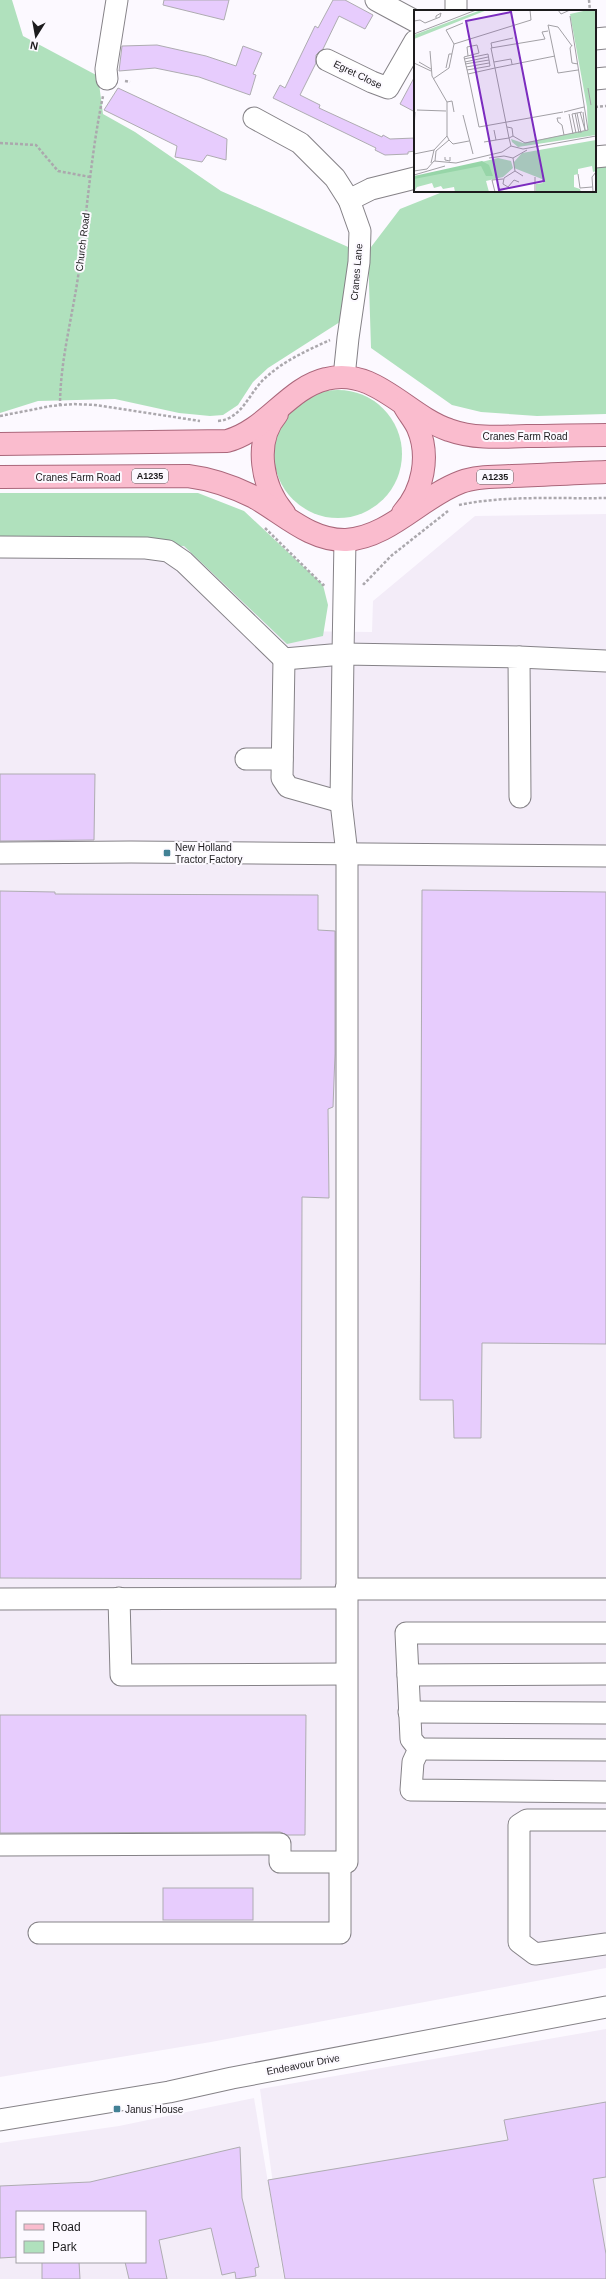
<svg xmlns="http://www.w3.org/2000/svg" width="606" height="2279" font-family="Arial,sans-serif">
<rect width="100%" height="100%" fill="#fcf9ff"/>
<g fill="#f3ecf8" fill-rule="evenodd">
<polygon points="606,514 606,1968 211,2042 0,2077 0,535 195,539 283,631 372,632 373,601 475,516"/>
<polygon points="606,2029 606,2279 286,2279 260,2089"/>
<path d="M 254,2098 L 284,2279 L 0,2279 L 0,2143 L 119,2126 ZM 17,2212 L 145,2212 L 145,2262 L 17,2262 Z"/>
</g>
<g fill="#b0e1bd">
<polygon points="0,0 12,0 23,36 98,76 103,114 135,132 221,191 355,250 343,320 268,368 253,382 238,405 223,415 210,416 179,413 115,399 38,401 0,413"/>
<polygon points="606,154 606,414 537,416 481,412 452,405 371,348 368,251 400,209 445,191 595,191 595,155"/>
<circle cx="338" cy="454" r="64"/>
<polygon points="0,493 198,493 244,511 323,585 328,605 323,636 287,644 184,546 0,537"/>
</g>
<g fill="#e7ccfd" stroke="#aeacb1">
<polygon points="164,0 229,0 224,20 163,5"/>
<polygon points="333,0 345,0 373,15 365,29 339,16 323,49 316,55 316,63 300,95 320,105 319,108 382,137 383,135 390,139 415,138 415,151 408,152 408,154 385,155 375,150 376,148 273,98 280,85 285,88 315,26 318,28"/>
<polygon points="157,45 206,56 236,66 243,46 262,53 253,74 256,75 250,95 199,77 155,68 119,71 122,46"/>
<polygon points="415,76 415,112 400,104"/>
<polygon points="118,88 227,139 226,160 207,155 202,162 175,157 177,146 104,110"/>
<polygon points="0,774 95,774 94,840 0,841"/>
<polygon points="422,890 606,892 606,1344 482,1343 481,1438 454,1438 453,1400 420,1400"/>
<polygon points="0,891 55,892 55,894 318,895 318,930 335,931 335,1054 333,1107 328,1109 329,1198 302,1197 301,1579 0,1578"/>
<polygon points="0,1715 306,1715 305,1835 287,1835 280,1832 0,1833"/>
<rect x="163" y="1888" width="90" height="32"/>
<polygon points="606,2102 606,2177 593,2179 606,2254 606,2279 285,2279 268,2180 508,2140 504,2120"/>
<polygon points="240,2147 242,2198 259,2267 255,2268 256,2276 236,2279 235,2272 222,2275 211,2228 159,2240 167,2279 129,2279 125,2262 145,2262 145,2212 17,2212 17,2257 0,2258 0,2186 90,2182"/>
<polygon points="42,2262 79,2262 80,2279 42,2279"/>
</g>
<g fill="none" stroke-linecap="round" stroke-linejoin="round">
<defs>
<g id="minor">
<polyline points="376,0 415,21"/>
<polyline points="456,0 456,11"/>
<polyline points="595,39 606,38"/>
<polyline points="327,60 372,82 388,88 415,41"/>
<polyline points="107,79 106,69 117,0"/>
<polyline points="595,79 606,78"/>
<polyline points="254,118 300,143 335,178 349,200 360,231 359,262 348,338 344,377"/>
<polyline points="595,157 606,156"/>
<polyline points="349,200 371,189 415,178"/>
<polyline points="0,547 146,548 168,551 184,562 284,659 343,654 345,540"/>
<polyline points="519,657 606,661"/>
<polyline points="284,659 282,778 288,787 341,802"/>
<polyline points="246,759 282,759"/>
<polyline points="0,853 131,852 606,856"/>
<polyline points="346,1589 606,1589"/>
<polyline points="119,1598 121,1675 346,1674"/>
<polyline points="0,1599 346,1598"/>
<polyline points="606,1633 406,1633 411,1739 419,1749 413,1762 411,1790 606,1792"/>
<polyline points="408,1675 606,1674"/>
<polyline points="409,1712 606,1713"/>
<polyline points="419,1749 606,1750"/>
<polyline points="606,1820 527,1820 519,1825 519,1942 535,1954 606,1944"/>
<polyline points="0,1845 280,1844 280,1862 347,1862 347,854 341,802 343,654 519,657 520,797"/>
<polyline points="39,1933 340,1933 340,1862"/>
<polyline points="0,2120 169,2092 232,2078 606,2007"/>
</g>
<g id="major">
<path d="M 277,414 C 253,442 262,487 284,513"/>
<path d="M 0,444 L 227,441 C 267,430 288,388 326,379 C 374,366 407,416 449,430 C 474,439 500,437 527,436 C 553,436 580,435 606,435"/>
<path d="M 0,477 L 188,476 C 212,479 232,486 254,497 C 283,513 310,541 346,540 C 390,537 421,497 461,482 C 477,476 495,477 512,476 C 543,475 575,473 606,472"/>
<path d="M 403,513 C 423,491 430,456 418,428 C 415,421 409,414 405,407"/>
</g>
</defs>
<use href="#minor" stroke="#858287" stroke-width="23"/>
<use href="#major" stroke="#aa677b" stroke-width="24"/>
<g stroke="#aba8ad" stroke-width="2.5" stroke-dasharray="3 2" stroke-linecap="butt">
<polyline points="589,0 590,11"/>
<polyline points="125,81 130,82"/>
<polyline points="595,107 606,106"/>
<polyline points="0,143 36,145 58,171 90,177"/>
<path d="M 60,406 C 60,360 73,315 79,270 C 87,212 91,153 103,96"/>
<polyline points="0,416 51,406 74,404 95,405 200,421"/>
<path d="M 218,421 C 241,419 248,396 262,381 C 281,362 306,351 330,340"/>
<path d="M 459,505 C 506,495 558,499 606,498"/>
<polyline points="265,528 323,585 326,583"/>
<polyline points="363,583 364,584 391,556 448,511"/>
</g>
<use href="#minor" stroke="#fff" stroke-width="21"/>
<use href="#major" stroke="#fabcce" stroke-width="22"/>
</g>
<g fill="#428195" stroke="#fcf9ff" stroke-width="1.5">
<rect x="163" y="849" width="8" height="8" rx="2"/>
<rect x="113" y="2105" width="8" height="8" rx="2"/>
</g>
<g text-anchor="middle" stroke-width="4" stroke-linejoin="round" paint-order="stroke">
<g fill="#fcf9ff" stroke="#5f5e61" stroke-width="1">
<rect x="132" y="469" width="36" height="14" rx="3"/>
<rect x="477" y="470" width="36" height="14" rx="3"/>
</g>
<g font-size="9" font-weight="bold" fill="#1c1b1d">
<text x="150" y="479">A1235</text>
<text x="495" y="480">A1235</text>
</g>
<g font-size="10" fill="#1c1b1d" stroke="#fcf9ff">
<text transform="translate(358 74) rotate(26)" y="4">Egret Close</text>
<text transform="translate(82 242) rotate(-83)" y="4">Church Road</text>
<text transform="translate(356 272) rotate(-85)" y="4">Cranes Lane</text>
<text x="525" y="440">Cranes Farm Road</text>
<text x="78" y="481">Cranes Farm Road</text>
<text transform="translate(303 2064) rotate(-11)" y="4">Endeavour Drive</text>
</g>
<g font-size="10" fill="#1c1b1d" stroke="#fcf9ff" text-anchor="start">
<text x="175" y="851">New Holland<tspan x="175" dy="12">Tractor Factory</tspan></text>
<text x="125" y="2113">Janus House</text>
</g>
</g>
<g transform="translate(414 10)">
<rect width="182" height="182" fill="#fcf9ff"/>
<path d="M 67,0 L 73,0 L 0,29 L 0,25 ZM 174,0 L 182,0 L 182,125 L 104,137 L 98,132 L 97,129 L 109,133 L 174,120 L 173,97 L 156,4 ZM 182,130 L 182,161 L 179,162 L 178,156 L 164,159 L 164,164 L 160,165 L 160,177 L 166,179 L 167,182 L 122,182 L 122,174 L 129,173 L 128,169 L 100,158 L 100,152 L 108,143 ZM 84,148 L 97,151 L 99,158 L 89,167 L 72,171 L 75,182 L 41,182 L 40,177 L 29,179 L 27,176 L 20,178 L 18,173 L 3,177 L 0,182 L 0,168 Z" fill="#b0e1bd"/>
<path d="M 68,151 L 75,155 L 79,166 L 72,166 L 67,156 L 0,169 L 0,166 Z" fill="#97d5a8"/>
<path fill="none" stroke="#a2a0a5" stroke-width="1" d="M 144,0 L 147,4 L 156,0M 0,11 L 6,10 L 11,13 L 26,7 L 27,3 L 22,6 L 22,8M 0,24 L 62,0M 40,34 L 32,20 L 49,13M 158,35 L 156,38 L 158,53 L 164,54M 158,36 L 144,17 L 134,15 L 144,63 L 164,60M 78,38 L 77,33 L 99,28M 16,41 L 18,66 L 33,92 L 33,126M 50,49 L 74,44 L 76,56 L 53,60M 5,52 L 17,59M 51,52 L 74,47M 80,52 L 97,49 L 98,54M 0,53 L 17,61M 51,54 L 75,50M 52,57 L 75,53M 32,58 L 35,44 L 38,44M 81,58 L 54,64 L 65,117 L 149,102M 81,58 L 141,46M 54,64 L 50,47 L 65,43 L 63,35 L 53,37 L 54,46M 19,69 L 35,58 L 40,34 L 117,10 L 116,0M 174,78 L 177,95M 33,92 L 38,91 L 40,102M 3,100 L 32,101M 150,102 L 170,97M 166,102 L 171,120 L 169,102M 161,103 L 165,123M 163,103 L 167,123M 155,104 L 159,124M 49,105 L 59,144M 147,108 L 143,108 L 144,112 L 148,115 L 150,125M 93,117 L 98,118 L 99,126M 0,119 L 1,102M 80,120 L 82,130 L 95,128 L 77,38 L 131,29 L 128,22 L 134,21M 162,123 L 158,104 L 168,102M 35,130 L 39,134 L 55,131M 70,132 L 82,130M 97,136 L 95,128 L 99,126 L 111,133 L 174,120 L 156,6M 0,144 L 20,140M 31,147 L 31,150 L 36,151 L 36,147M 75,148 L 90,146 L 99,148 L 113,140M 99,148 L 101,161 L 109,166M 21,151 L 22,141 L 35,130 L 33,126M 17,153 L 20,140 L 33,126M 0,161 L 13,159 L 20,151 L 42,153 L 88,142 L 97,136 L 109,139 L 182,126M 101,161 L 90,168 L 89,174 L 94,177 L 100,170 L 105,172M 164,164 L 166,178 L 178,177M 0,165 L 31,156M 121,167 L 121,182M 81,182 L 78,170 L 89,169M 179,182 L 178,167 L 182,162"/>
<path fill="#7b2cbf" fill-opacity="0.15" stroke="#7b2cbf" stroke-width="2" d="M 97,2 L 130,171 L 85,180 L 52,11 Z"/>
<rect width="182" height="182" fill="none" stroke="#1c1b1d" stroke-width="2"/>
</g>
<rect x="16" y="2211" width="130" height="52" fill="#fcf9ff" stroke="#a2a0a5"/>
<rect x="24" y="2224" width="20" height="6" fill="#fabcce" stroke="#a2a0a5"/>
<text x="52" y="2231" font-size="12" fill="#1c1b1d">Road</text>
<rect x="24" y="2241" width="20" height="12" fill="#b0e1bd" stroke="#a2a0a5"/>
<text x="52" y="2251" font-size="12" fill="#1c1b1d">Park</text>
<g transform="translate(36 36) rotate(191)" stroke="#fcf9ff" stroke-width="3" paint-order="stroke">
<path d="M0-3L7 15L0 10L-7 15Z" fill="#1c1b1d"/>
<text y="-6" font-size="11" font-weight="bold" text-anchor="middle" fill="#1c1b1d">N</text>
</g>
</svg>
